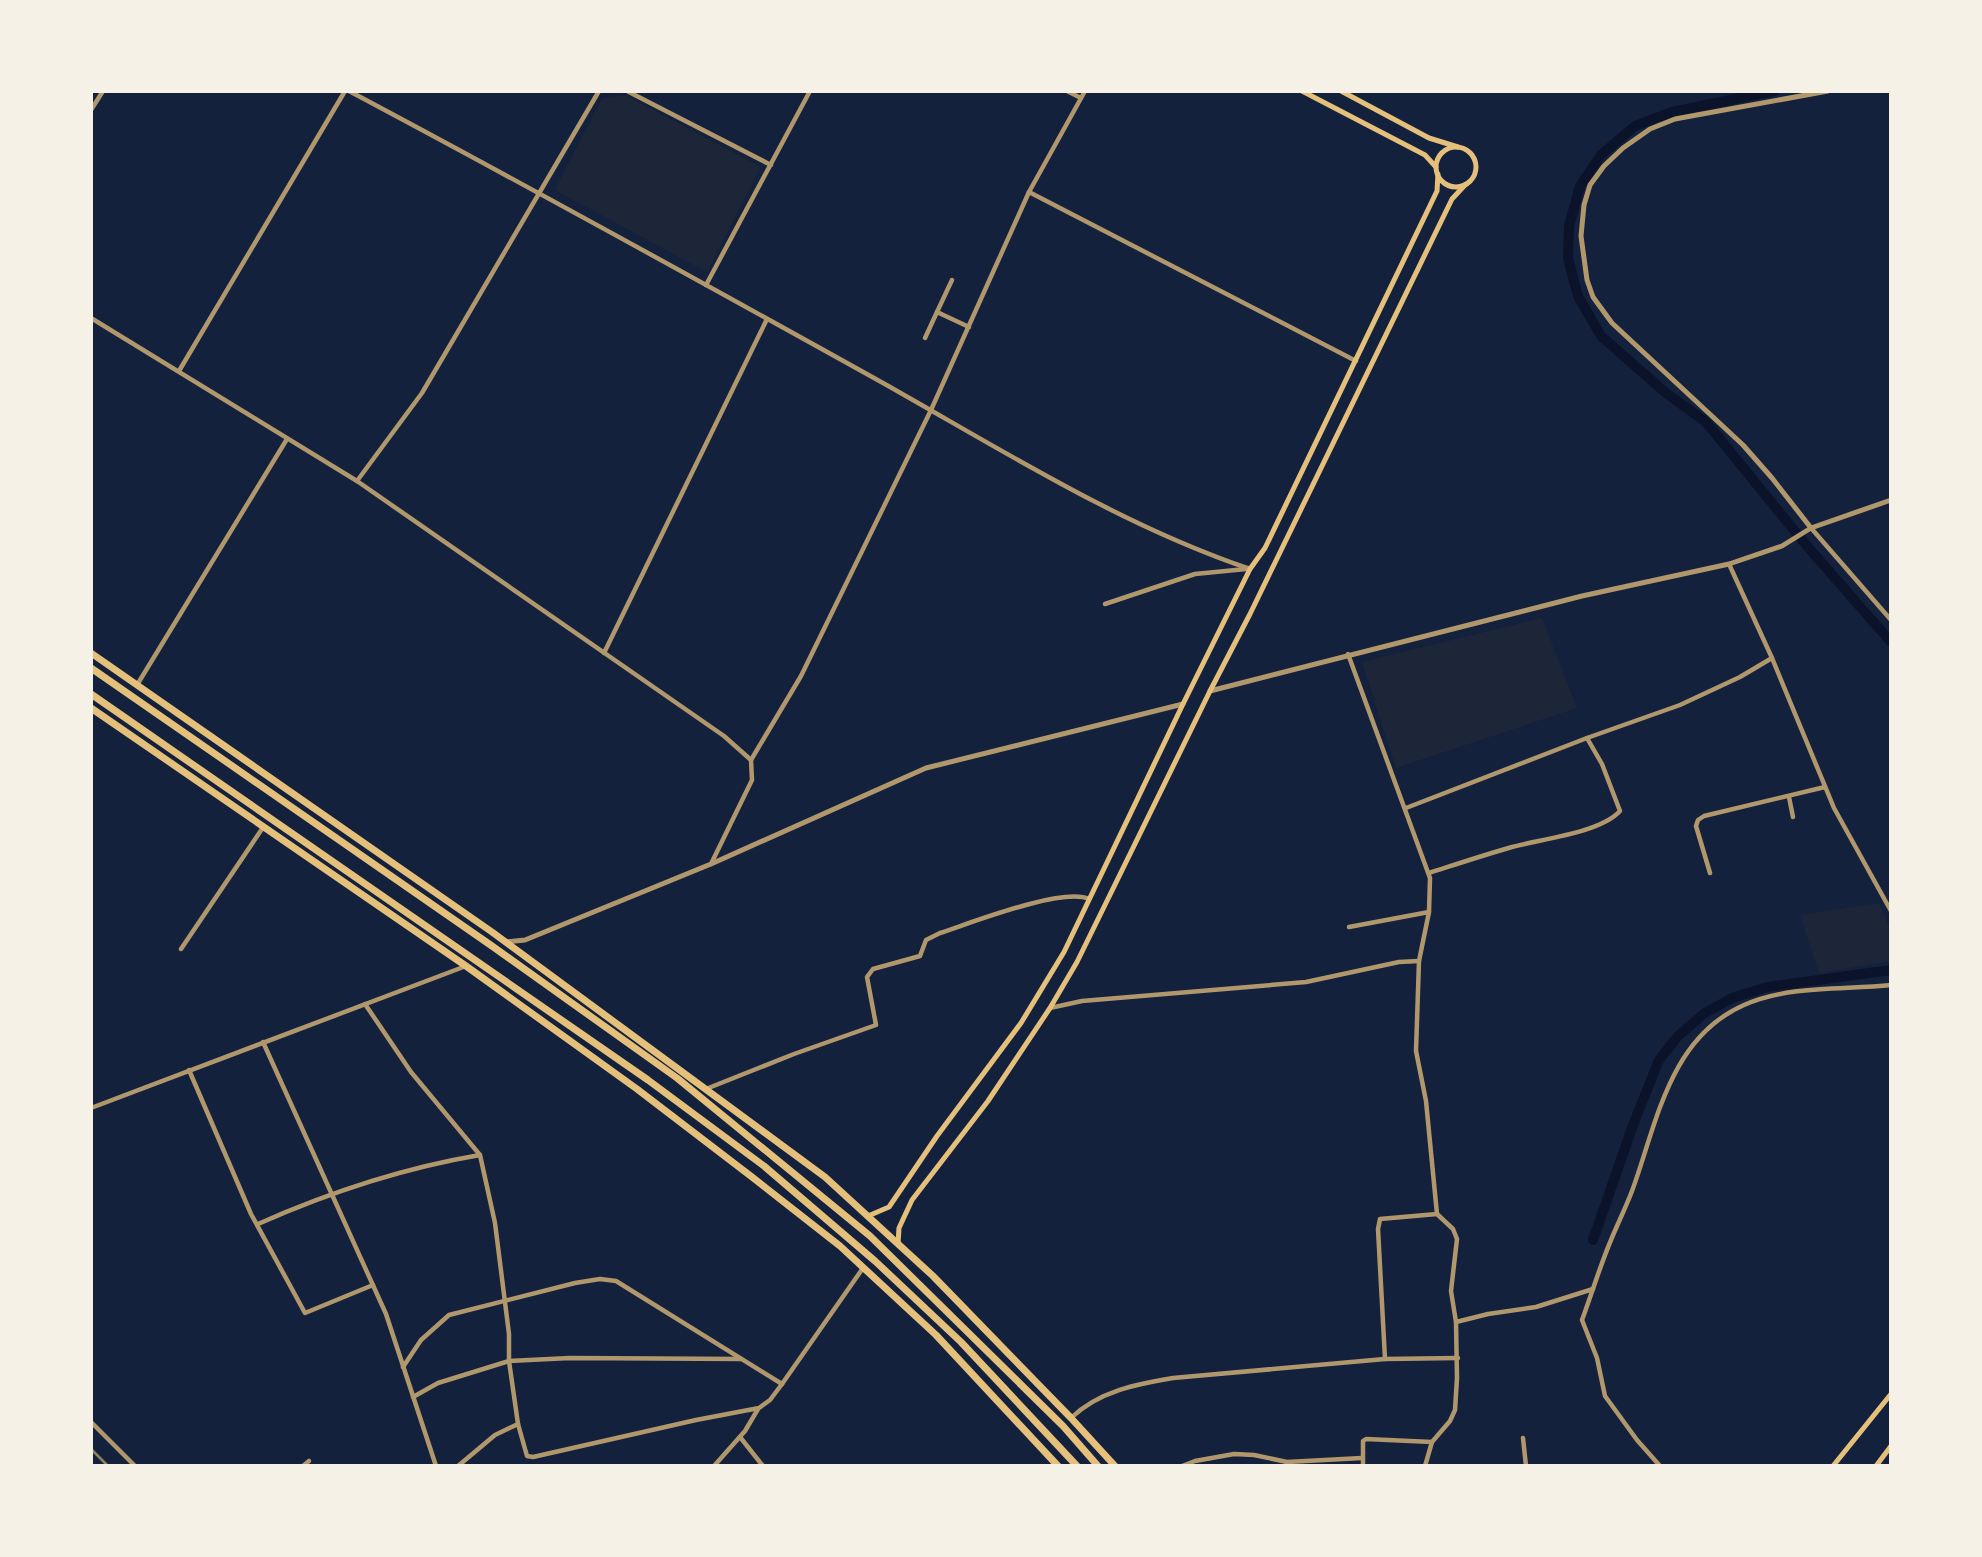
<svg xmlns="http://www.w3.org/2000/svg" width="1982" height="1557" font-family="Spectral,serif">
<rect width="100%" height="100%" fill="#14213d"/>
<g fill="#1d2539">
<polygon points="625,95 761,167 707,272 555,190 602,98"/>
<polygon points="1542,618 1577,708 1396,768 1362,662"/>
<polygon points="1879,903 1891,931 1891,961 1819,973 1800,915"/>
</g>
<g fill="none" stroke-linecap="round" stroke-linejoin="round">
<g stroke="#0b132b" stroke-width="10">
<polyline points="1774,91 1672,112 1635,126 1601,155 1580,186 1569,226 1568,258 1578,296 1601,336 1666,393 1706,422 1807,546 1891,642"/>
<polyline points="1593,1240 1633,1125 1659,1060 1678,1036 1705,1013 1732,998 1767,987 1891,970"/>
</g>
<g stroke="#b1986c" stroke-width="4.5">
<path d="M 349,91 C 528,186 705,284 883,383 C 1002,450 1120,525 1250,569"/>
<polyline points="627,91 771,165"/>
<polyline points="1067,91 1081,98"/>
<polyline points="91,110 103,91"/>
<polyline points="1029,192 1356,361"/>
<polyline points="706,285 810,91"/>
<polyline points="937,312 952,280"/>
<polyline points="91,318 357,481 724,736 751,760 752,780 711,864"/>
<polyline points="925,338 937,312 969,327"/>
<polyline points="179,371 345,91"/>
<polyline points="357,481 422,393 599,91"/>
<polyline points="1811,528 1891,620"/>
<polyline points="1729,564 1772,658 1834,808 1891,911"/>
<polyline points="1105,604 1195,574 1246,569"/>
<polyline points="604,653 767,319"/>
<polyline points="1348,654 1430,878 1429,912 1419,961 1416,1051 1426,1101 1437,1214 1453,1229 1457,1239 1451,1291 1456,1322 1457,1378 1455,1410 1450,1421 1432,1442 1425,1466"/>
<polyline points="137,685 287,439"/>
<polyline points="751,760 801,676 931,410 1029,192 1085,91"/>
<polyline points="1789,797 1793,817"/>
<polyline points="1406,808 1587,738 1680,705 1740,677 1772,658"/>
<path d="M 1429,873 C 1457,864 1484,855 1512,847 C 1541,839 1600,833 1620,811 L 1602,764 L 1587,738"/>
<polyline points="1710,873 1696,826 1698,820 1704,816 1825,787"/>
<polyline points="1349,927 1429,912"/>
<polyline points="181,949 264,826"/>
<polyline points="365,1004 411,1072 480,1155 495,1223 509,1334 509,1361 518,1424 527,1456 533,1457 696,1420 759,1408 770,1400 782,1384 863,1268"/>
<polyline points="1050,1008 1082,1001 1306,982 1399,962 1419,961"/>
<polyline points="263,1042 386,1314 436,1466"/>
<polyline points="189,1070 251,1214 305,1313 373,1285"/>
<path d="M 706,1089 L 794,1054 L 876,1025 L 867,977 L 873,969 L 920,956 L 926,940 L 940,933 C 971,923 1062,887 1089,899"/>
<polyline points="91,1108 466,966"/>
<path d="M 258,1224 C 330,1192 403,1168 480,1155"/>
<polyline points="1456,1322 1488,1314 1536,1307 1593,1289"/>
<polyline points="1385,1359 1378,1229 1380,1219 1437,1214"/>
<polyline points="403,1367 421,1340 449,1315 575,1283 600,1279 616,1281 782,1384"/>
<polyline points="413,1397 438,1383 509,1361 570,1358 741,1359"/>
<path d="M 1071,1418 C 1099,1391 1137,1384 1173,1378 L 1385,1359 L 1458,1358"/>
<polyline points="91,1422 135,1466"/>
<polyline points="740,1437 763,1466"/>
<polyline points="1523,1438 1526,1466"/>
<polyline points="303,1466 309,1461"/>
<polyline points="458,1466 495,1435 518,1424"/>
<polyline points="714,1466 745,1431 758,1409"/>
<polyline points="1182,1466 1195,1461 1234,1454 1254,1455 1287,1462 1362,1458"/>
<polyline points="1363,1466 1363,1441 1366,1439 1432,1442"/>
<path d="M 1660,1466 L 1637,1440 L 1605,1396 L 1597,1358 L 1582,1320 C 1592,1293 1600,1266 1611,1240 C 1618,1223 1626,1207 1632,1191 C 1657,1123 1669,1038 1744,1005 C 1790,985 1842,990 1891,985"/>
</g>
<g stroke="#b1986c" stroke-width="5">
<polyline points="1811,528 1772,478 1743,445 1612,323 1593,297 1587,280 1581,236 1584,205 1590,185 1604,166 1623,148 1650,129 1675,119 1828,91"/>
<polyline points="1210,691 1582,596 1729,564 1782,546 1811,528 1891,500"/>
<polyline points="505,942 525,940 711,864 926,768 1183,704"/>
</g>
<g stroke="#e5c07b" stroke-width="5">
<polyline points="1302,91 1425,155 1436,167"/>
<polyline points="1341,91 1429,138 1458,147"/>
<circle cx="1456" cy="167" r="20"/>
<polyline points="868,1216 889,1207 937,1136 1021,1023 1064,952 1183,704 1250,569 1265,548 1437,191 1438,174"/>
<polyline points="898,1244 899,1228 912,1200 988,1101 1050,1008 1077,962 1210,691 1250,614 1452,199 1465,185"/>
<polyline points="1833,1466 1891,1394"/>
<polyline points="1876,1466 1891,1446"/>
</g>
<g stroke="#e5c07b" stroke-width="7">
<polyline points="91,653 492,932 825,1177 933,1276 1071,1418 1115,1466"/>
<polyline points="91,668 492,946 677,1078 870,1236 1063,1426 1098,1466"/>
<polyline points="91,694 648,1080 764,1166 875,1261 961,1342 1077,1466"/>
<polyline points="91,708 466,966 637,1089 752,1177 840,1246 936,1335 1058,1466"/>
</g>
<polyline stroke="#918062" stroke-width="2.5" points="91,1449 108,1466"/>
</g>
<rect width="1982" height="1557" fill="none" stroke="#f6f1e7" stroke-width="186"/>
</svg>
